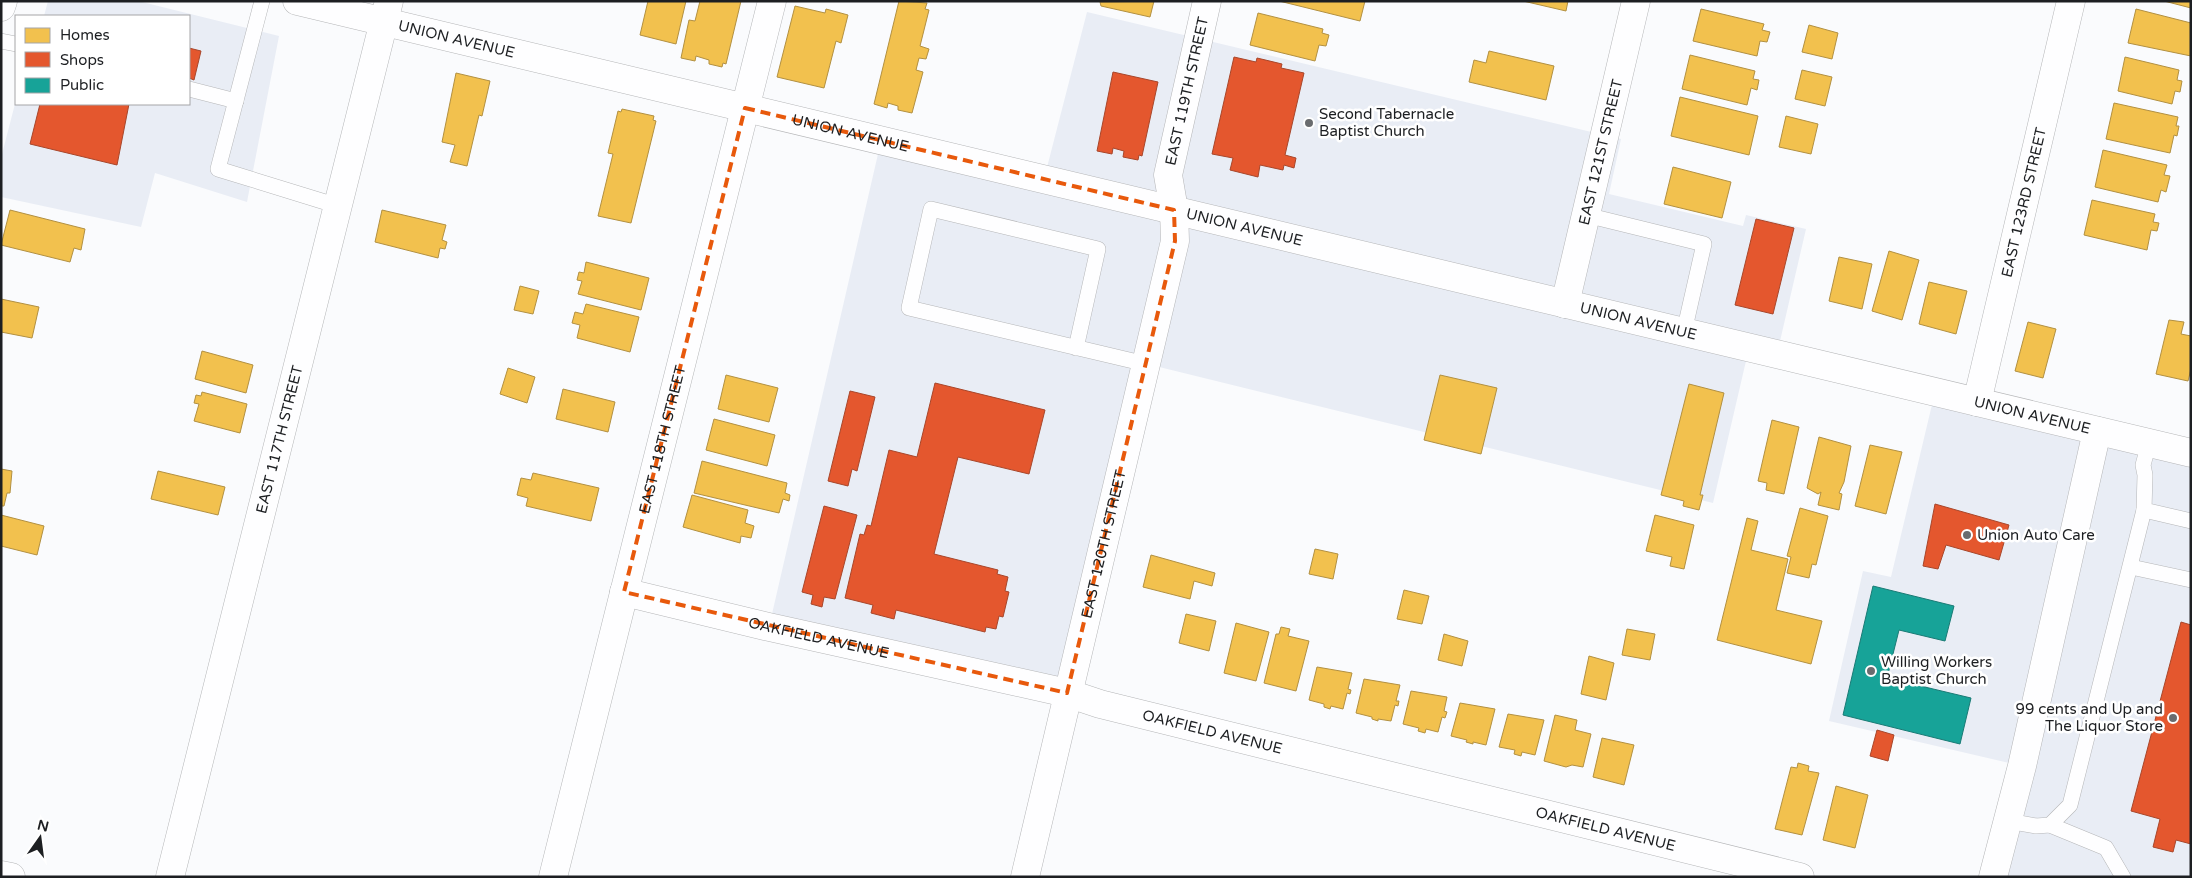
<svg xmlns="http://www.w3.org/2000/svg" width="2192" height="878" font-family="'Varela Round',sans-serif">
<rect width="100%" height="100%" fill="#fafbfd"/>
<g fill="#e9edf5">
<polygon points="48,1 138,1 279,36 247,202 155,173 141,227 1,197 1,158 16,100 16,104 189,104 189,16 44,16"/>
<polygon points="1087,12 1621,139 1609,194 1743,226 1746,215 1806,229 1777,354 1749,348 1713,503 1147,364 1067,693 769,627 881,141 1044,179"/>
<polygon points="1935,392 2191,453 2191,877 1993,877 2022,766 1829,721 1863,571 1891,577"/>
</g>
<g fill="#f2c14e" stroke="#b29041">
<polygon points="648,1 686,1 676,44 640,35"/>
<polygon points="700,1 741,1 726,64 723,63 722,67 709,64 709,60 696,56 695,61 681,58 689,20 695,21"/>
<polygon points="899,1 927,3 925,9 929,10 920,46 929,49 926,59 919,58 916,70 923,72 912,113 898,110 898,106 888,103 887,108 874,104"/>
<polygon points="1154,1 1150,17 1101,6 1100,2"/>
<polygon points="1279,1 1365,1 1360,21"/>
<polygon points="1523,1 1568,1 1566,11"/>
<polygon points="2164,1 2191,1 2191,8"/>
<polygon points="795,6 825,13 826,9 848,15 841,43 836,41 824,88 777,77"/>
<polygon points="1701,9 1764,24 1762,30 1770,32 1767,42 1760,41 1757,56 1693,41"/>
<polygon points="2136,9 2191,23 2191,56 2128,43"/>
<polygon points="1258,13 1323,29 1322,33 1329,35 1326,46 1319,45 1315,61 1250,45"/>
<polygon points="1809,25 1838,33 1832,59 1802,52"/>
<polygon points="1489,51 1554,66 1546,100 1469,82 1474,60 1486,63"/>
<polygon points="1690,55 1755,71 1753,79 1759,80 1757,90 1751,88 1747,105 1682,89"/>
<polygon points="2125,57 2179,70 2177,80 2182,81 2180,92 2175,91 2172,104 2118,91"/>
<polygon points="1802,70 1832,77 1825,106 1795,99"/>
<polygon points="456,73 490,81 482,116 479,115 467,166 450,162 455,145 442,142"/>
<polygon points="1680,97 1758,116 1749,155 1671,136"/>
<polygon points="2114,103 2178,117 2176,126 2179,126 2177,136 2174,135 2170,153 2106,139"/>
<polygon points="622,109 654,116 653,120 656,121 631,223 598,216 613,154 608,153 618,111 621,112"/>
<polygon points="1786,116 1818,124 1811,154 1779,147"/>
<polygon points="2103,150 2167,165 2164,175 2170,176 2166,192 2161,190 2158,202 2095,187"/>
<polygon points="1673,167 1731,182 1722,218 1664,204"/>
<polygon points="2092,200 2155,214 2153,222 2159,223 2157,231 2151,230 2147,250 2084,235"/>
<polygon points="10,210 85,229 81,250 74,248 70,262 1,245"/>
<polygon points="382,210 446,225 442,240 447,242 445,249 440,248 438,258 375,242"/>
<polygon points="1889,251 1919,260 1902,320 1872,311"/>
<polygon points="1839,257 1872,264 1862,309 1829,301"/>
<polygon points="586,262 649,278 641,310 578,294 582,281 577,280 579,272 584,273"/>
<polygon points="1929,282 1967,291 1956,334 1919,324"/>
<polygon points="520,286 539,291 533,314 514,310"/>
<polygon points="1,299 39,307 32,338 1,332"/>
<polygon points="586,304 639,317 630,352 577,338 580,325 572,323 575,312 583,314"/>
<polygon points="2169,320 2184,322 2181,334 2191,336 2191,369 2188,381 2156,374"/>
<polygon points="2028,322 2056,329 2043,378 2015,371"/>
<polygon points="202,351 253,365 246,393 195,379"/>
<polygon points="508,368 535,377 527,403 500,394"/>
<polygon points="726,375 778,388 769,422 718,409"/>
<polygon points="1440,375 1497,388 1481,454 1424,440"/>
<polygon points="1689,384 1724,393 1700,495 1703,495 1699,510 1683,506 1684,501 1661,495"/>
<polygon points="563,389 615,402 608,432 556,419"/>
<polygon points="202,392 247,404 240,433 194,421 199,404 194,403 196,395 201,396"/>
<polygon points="714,419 775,435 767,466 706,450"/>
<polygon points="1772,420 1799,427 1784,494 1766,490 1767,483 1758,481"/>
<polygon points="1819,437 1851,446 1844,482 1839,493 1842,494 1839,510 1818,505 1821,492 1818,494 1807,488"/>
<polygon points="1870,445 1902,452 1886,514 1855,506"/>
<polygon points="702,461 787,483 785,493 790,495 789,501 783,499 779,513 694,493"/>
<polygon points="1,469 12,471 10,493 7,493 4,506 1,506"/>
<polygon points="158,471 225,487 218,515 151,499"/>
<polygon points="533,473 599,488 591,521 526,506 528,498 517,495 521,478 531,480"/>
<polygon points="692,495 748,510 745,523 754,526 751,538 741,536 740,543 683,527"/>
<polygon points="1800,508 1828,516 1816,565 1812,564 1809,578 1787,573 1791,557 1787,556"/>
<polygon points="1,515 44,526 37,555 1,546"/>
<polygon points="1655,515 1694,525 1684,569 1670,566 1672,557 1646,551"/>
<polygon points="1747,518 1758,521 1751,550 1788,559 1776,610 1822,621 1811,664 1717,640"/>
<polygon points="1315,549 1338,554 1333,579 1309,574"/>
<polygon points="1151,555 1215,573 1212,586 1194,581 1190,599 1143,587"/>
<polygon points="1404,590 1429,596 1422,624 1397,619"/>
<polygon points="1186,614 1216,621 1209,651 1179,643"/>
<polygon points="1236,623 1269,632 1256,681 1224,673"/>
<polygon points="1281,627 1290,629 1288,636 1309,641 1296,691 1264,683 1276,634 1279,634"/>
<polygon points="1627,629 1655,634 1650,660 1622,655"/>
<polygon points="1444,634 1468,641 1462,666 1438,660"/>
<polygon points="1589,656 1614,663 1606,700 1581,694"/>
<polygon points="1317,667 1352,673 1348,689 1351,690 1350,694 1347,693 1343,709 1331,706 1330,709 1324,707 1324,704 1309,700"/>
<polygon points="1364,679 1400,685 1396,701 1399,701 1398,706 1395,705 1391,721 1378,719 1378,721 1372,719 1372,717 1356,713"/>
<polygon points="1411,691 1447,697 1444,711 1447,712 1445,718 1442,717 1438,732 1426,729 1425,733 1418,731 1419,728 1403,724"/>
<polygon points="1460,703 1495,709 1486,745 1473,742 1473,744 1466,742 1467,740 1451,736"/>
<polygon points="1508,714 1544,720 1535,755 1522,752 1521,756 1514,754 1515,750 1499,747"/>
<polygon points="1555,715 1577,720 1575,730 1591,734 1583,767 1572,765 1566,767 1544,761"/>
<polygon points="1602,738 1634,745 1624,785 1593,777"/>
<polygon points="1798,763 1809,766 1808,771 1819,773 1802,835 1775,829 1791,767 1797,768"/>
<polygon points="1836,786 1868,795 1855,848 1823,840"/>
</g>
<g fill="#e4572e" stroke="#a8462a">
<polygon points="189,48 201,51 194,80 189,78"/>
<polygon points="1234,57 1256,62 1257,58 1282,64 1281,68 1304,73 1285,155 1296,158 1294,168 1284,165 1283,170 1260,165 1258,177 1230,170 1233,158 1212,154"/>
<polygon points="1113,72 1158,82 1142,156 1139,155 1138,160 1123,157 1124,151 1113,148 1112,154 1097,151"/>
<polygon points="40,104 129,104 117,165 30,144"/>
<polygon points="1756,219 1794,228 1773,314 1735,305"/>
<polygon points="935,383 1045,410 1029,474 958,457 934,554 998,570 997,574 1008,577 1005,591 1009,592 1003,617 999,616 996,629 986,627 985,632 896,610 894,619 871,613 873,605 845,598 860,534 864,535 867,525 871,526 889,450 917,457"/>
<polygon points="850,391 875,397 857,471 852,469 848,486 828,481"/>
<polygon points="1935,504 2009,525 1999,560 1946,545 1938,569 1923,566"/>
<polygon points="824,506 857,515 835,599 824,597 822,607 811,604 813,595 802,592"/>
<polygon points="2181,622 2191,625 2191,844 2176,840 2173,852 2153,847 2160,819 2131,811"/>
<polygon points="1877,730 1894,735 1888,761 1870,756"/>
</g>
<polygon fill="#17a398" stroke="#197b75" points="1873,586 1954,606 1945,641 1899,630 1887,678 1971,698 1960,744 1843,715"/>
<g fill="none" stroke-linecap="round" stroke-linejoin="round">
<defs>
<g id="service">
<polyline points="262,1 218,169 338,206"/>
<polyline points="1,41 16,44"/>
<polyline points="189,89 236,101"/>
<polyline points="1586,215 1704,244 1684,332"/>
<polyline points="1076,348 1098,249 931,209 909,308 1146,364"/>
<polyline points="2149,443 2143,465 2145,475 2144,510 2191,521"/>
<polyline points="2131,567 2191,580"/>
<polyline points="2008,821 2036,826 2050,825 2070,805 2144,510"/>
<polyline points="2050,825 2106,848 2123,877"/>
</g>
<g id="minor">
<path id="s1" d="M 1565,304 L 1636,1"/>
<path id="s2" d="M 1977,402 L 2071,1"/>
<path id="s3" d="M 624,592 L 769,627 L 1067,693 L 1100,704 L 1800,877"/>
<polyline points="1,875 11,877"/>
<path id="s4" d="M 170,877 L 389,1"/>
<path id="s5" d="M 553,877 L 772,1"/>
<path id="s6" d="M 1025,877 L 1175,241 L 1174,210 L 1168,175 L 1207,1"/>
<polyline points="1993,877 2022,766 2097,431"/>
</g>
<g id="secondary">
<path id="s7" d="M 297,1 L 2191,453"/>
<polyline points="1,7 3,1"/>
</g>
</defs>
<use href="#service" stroke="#b5b6b8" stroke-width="16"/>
<use href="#minor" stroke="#b5b6b8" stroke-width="29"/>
<use href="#secondary" stroke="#b5b6b8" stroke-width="29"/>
<use href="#service" stroke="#fefeff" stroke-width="15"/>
<use href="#minor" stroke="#fefeff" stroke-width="28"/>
<use href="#secondary" stroke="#fefeff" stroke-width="28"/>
</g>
<path fill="none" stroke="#e8590c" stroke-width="4" stroke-dasharray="10 6" stroke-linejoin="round" d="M 745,108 L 1174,210 L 1175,241 L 1067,693 L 624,592 Z"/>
<g fill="#6a6c6f" stroke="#fff" stroke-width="2">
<circle cx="1309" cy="123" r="5"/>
<circle cx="1967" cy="535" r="5"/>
<circle cx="1871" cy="671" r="5"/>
<circle cx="2173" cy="718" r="5"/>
</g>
<g text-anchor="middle" stroke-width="5" stroke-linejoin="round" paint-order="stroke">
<g font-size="15" fill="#1d1f22" stroke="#fff">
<text dy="5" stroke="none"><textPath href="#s7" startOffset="164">UNION AVENUE</textPath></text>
<text dy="5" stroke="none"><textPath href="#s6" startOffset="806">EAST 119TH STREET</textPath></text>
<text dy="5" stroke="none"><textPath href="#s7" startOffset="569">UNION AVENUE</textPath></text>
<text dy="5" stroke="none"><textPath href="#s1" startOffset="156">EAST 121ST STREET</textPath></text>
<text dy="5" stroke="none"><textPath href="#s2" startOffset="205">EAST 123RD STREET</textPath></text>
<text dy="5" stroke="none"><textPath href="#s7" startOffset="974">UNION AVENUE</textPath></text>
<text dy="5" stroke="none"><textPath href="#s7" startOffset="1379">UNION AVENUE</textPath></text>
<text dy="5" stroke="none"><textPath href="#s7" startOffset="1784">UNION AVENUE</textPath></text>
<text dy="5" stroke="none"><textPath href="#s4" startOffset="451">EAST 117TH STREET</textPath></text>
<text dy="5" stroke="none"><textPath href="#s5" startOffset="451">EAST 118TH STREET</textPath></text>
<text dy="5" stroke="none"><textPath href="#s6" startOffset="342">EAST 120TH STREET</textPath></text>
<text dy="5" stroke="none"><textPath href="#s3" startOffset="200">OAKFIELD AVENUE</textPath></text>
<text dy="5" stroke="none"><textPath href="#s3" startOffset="605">OAKFIELD AVENUE</textPath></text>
<text dy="5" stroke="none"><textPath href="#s3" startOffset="1010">OAKFIELD AVENUE</textPath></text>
</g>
<g font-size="15" fill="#1d1f22" stroke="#fff" text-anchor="start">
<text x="1319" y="119">Second Tabernacle<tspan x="1319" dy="17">Baptist Church</tspan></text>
<text x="1977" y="540">Union Auto Care</text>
<text x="1881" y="667">Willing Workers<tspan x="1881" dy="17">Baptist Church</tspan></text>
<text x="2163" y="714" text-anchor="end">99 cents and Up and<tspan x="2163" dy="17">The Liquor Store</tspan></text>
</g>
</g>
<rect width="2192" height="878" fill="none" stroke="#1d1f22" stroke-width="5"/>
<rect x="15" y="15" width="175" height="90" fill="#ffffff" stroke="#a5a5a7"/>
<rect x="25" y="28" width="25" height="15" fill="#f2c14e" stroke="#a5a5a7"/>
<text x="60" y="40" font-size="15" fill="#1d1f22">Homes</text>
<rect x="25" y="52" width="25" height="15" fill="#e4572e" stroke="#a5a5a7"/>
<text x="60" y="65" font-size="15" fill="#1d1f22">Shops</text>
<rect x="25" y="78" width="25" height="15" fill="#17a398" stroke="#a5a5a7"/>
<text x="60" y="90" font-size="15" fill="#1d1f22">Public</text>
<g transform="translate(40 838) rotate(14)" stroke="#ffffff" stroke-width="4" paint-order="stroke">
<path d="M0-4L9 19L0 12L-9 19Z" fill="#1d1f22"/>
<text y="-8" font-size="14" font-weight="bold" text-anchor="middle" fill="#1d1f22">N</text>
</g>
</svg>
